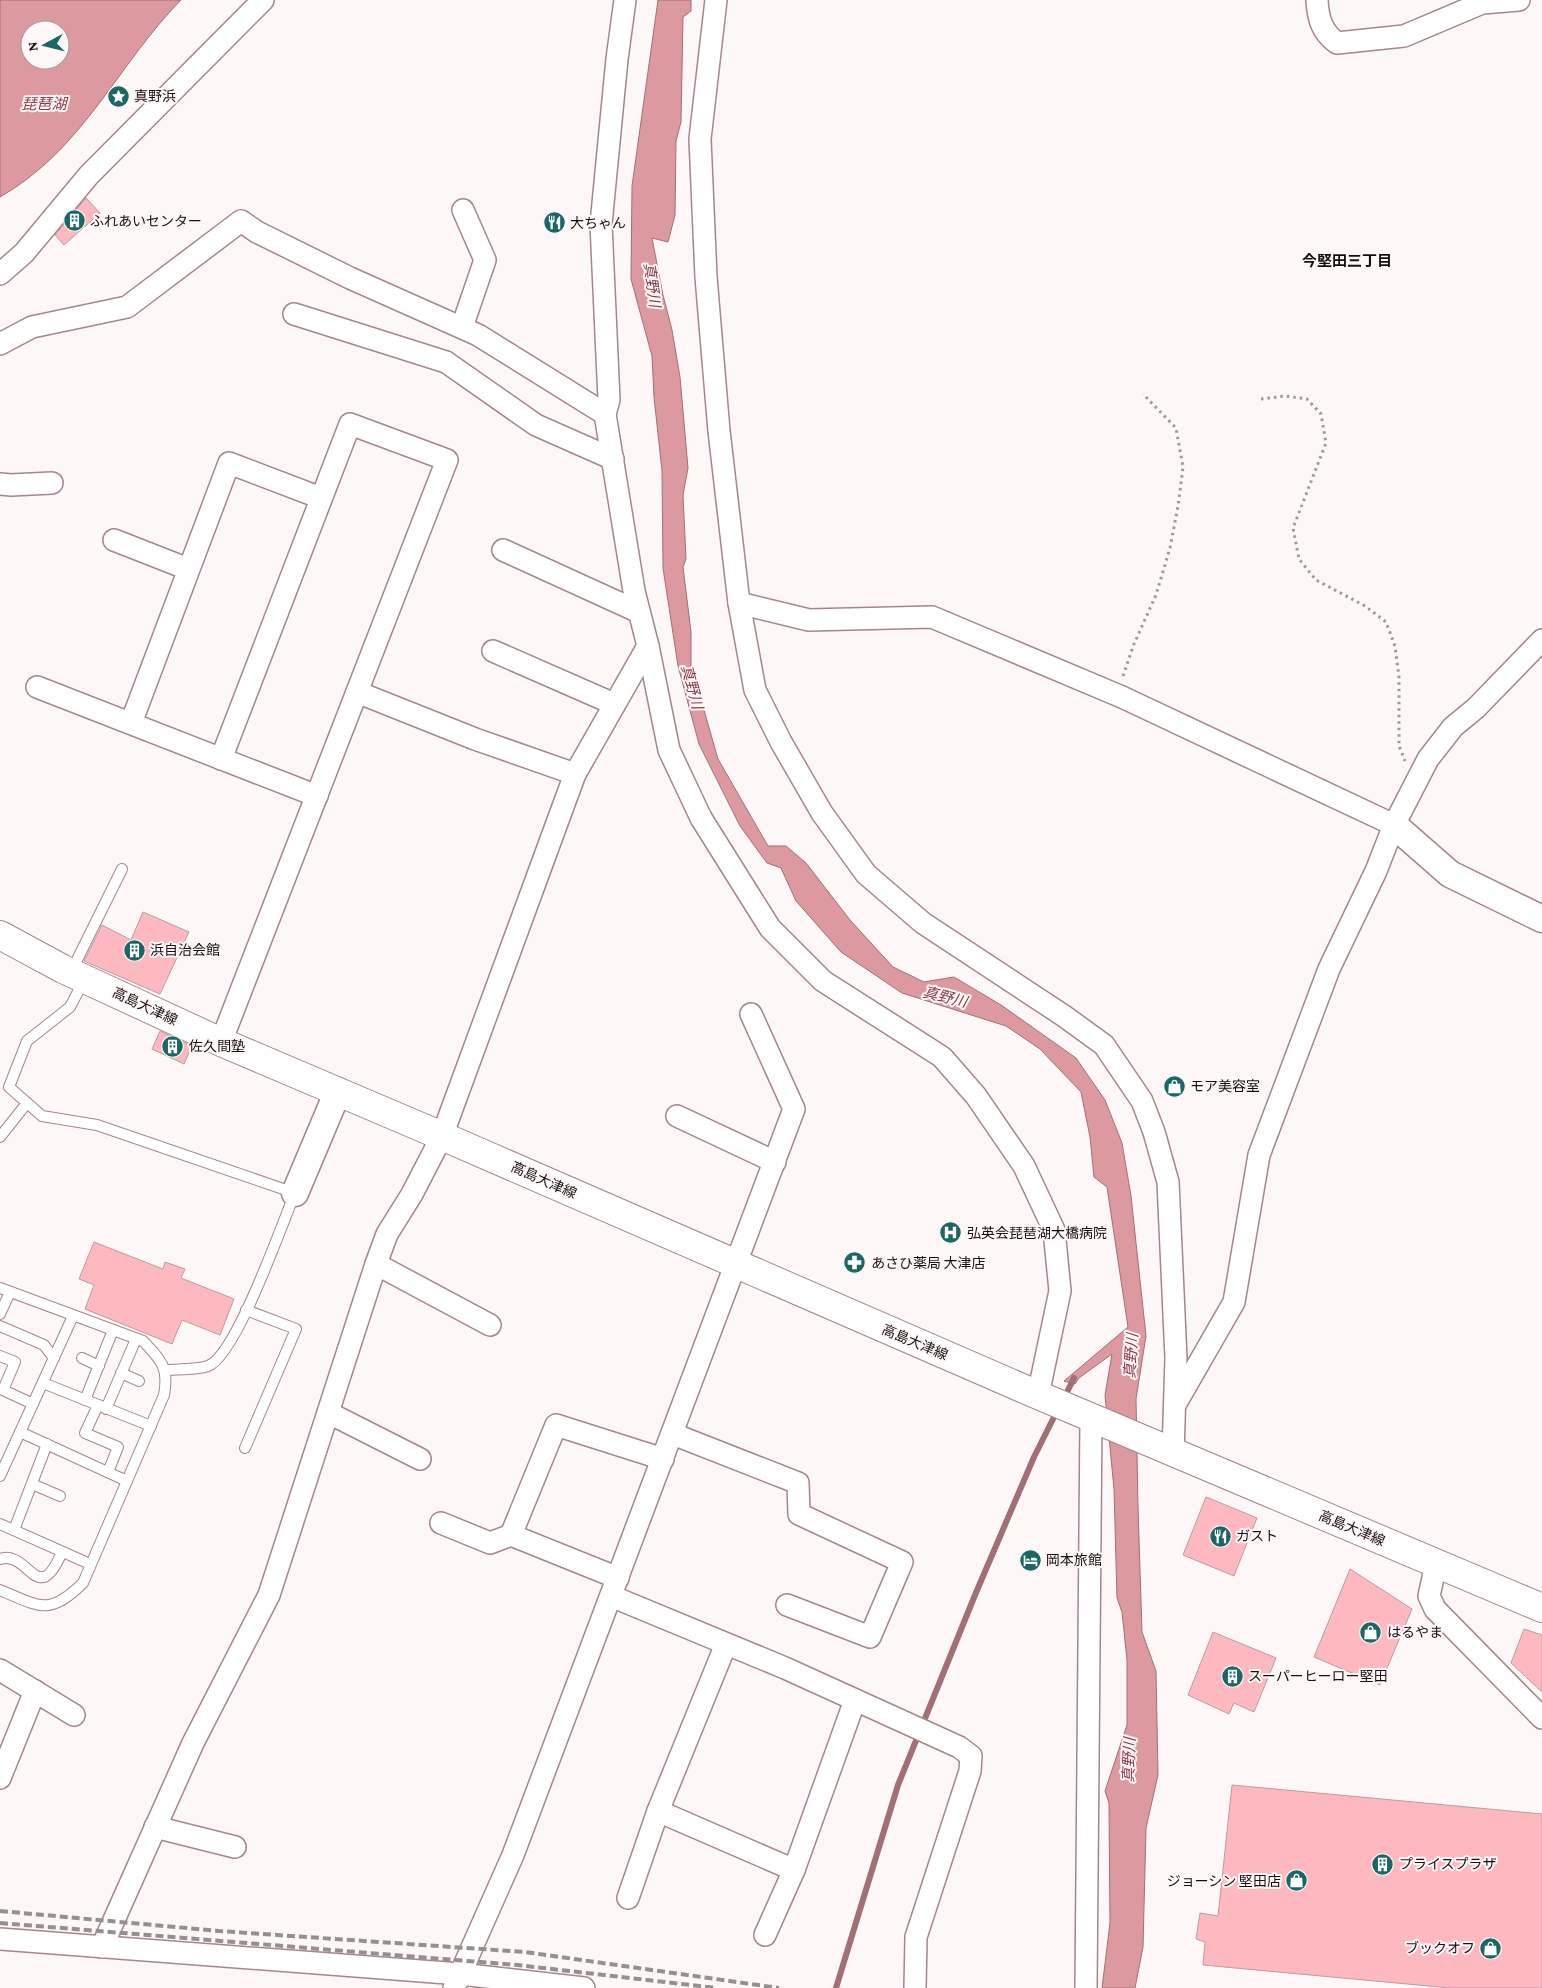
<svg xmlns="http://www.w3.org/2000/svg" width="1542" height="1988" font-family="'Crimson Pro','Noto Sans JP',serif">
<rect width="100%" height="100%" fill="#fef7f8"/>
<g fill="#dc99a0" stroke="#a26f74" fill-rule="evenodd">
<path d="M 0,0 L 181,0 C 117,65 84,149 0,197 ZM 30,30 L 60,30 L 60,60 L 30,60 Z"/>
<polygon points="658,0 691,0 691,11 683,17 681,122 676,141 675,215 668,242 652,238 663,295 672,330 680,377 688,468 683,495 686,559 683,567 691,632 691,665 718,759 768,846 786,846 806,863 850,920 893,967 924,982 954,977 1001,1005 1076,1058 1105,1100 1122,1143 1131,1196 1146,1336 1136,1399 1138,1507 1142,1632 1156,1671 1158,1775 1146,1828 1143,1947 1135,1988 1102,1988 1110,1923 1109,1803 1105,1791 1127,1725 1127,1660 1122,1612 1117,1598 1114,1489 1105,1395 1112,1354 1079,1378 1075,1384 1064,1381 1128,1327 1107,1187 1094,1177 1090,1137 1081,1092 1040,1049 1006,1026 902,993 841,952 796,901 781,868 767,863 740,826 699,744 678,666 663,568 662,471 654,397 652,356 631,279 632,186"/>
</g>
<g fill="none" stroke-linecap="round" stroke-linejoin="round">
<g stroke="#a26f74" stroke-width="6">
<polyline points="1063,1400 1074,1378"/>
<polyline points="836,1988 898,1785 975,1595 1034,1457 1057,1411"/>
</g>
</g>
<g fill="#feb9c0" stroke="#bb9c9f">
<polygon points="86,198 100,213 64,245 55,235"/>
<polygon points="143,912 189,932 160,994 84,961 102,925 131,940"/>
<polygon points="160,1031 192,1046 184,1064 152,1049"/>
<polygon points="94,1242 163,1269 165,1262 185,1269 181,1278 234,1299 220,1335 182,1320 172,1344 85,1309 94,1285 79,1279"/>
<polygon points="1206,1497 1257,1518 1234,1576 1183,1555"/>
<polygon points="1350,1569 1412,1609 1380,1685 1314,1657"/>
<polygon points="1524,1629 1542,1635 1542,1692 1511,1663"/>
<polygon points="1213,1632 1276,1658 1254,1712 1234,1703 1229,1714 1188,1695"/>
<polygon points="1232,1785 1542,1814 1542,1988 1450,1988 1203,1965 1205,1942 1196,1939 1200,1913 1218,1916"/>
</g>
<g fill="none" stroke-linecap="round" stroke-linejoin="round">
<defs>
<g id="service">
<polyline points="71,972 122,869"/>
<path d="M 84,980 L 70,1007 L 27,1041 L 9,1087 L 42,1116 L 97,1125 L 295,1193 C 282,1224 236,1356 208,1366 C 196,1370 179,1369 166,1370"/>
<polyline points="0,1137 27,1103"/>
<path d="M 0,1288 L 143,1341 C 162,1361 169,1368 164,1395 L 83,1583 C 49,1616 40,1607 0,1590"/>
<polyline points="0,1314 10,1292"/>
<polyline points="0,1326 44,1345 54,1358"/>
<polyline points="0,1356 15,1362 3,1390 33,1404"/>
<polyline points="82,1358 99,1366"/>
<polyline points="121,1373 139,1381"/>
<polyline points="43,1383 151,1426"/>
<polyline points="85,1400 113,1330"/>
<polyline points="98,1405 85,1433 118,1447 108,1472"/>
<polyline points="106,1409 136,1339"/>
<polyline points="20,1432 127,1481"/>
<polyline points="245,1448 296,1329 246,1310"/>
<polyline points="0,1476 73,1316"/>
<polyline points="32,1484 60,1496"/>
<polyline points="0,1524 90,1564"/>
<polyline points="14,1530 47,1444"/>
<path d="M 0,1559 C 29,1549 37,1610 62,1552"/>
</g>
<g id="minor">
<polyline points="625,0 617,59 601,224 609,400 605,414 634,591 648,646 669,750 701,818 770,928 823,981 942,1057 976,1096 1024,1166 1054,1230 1060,1291 1038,1395"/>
<polyline points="716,0 700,139 706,277 719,431 739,603 755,690 781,742 822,813 866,874 923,923 1064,1016 1104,1045 1142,1101 1154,1132 1168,1182 1176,1358 1173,1453"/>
<path d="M 1317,0 C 1318,19 1322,32 1337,43 L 1404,36 L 1482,3 L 1519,0"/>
<polyline points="0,274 24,253 89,175 263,0"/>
<polyline points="294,314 446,362 536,425 613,459"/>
<polyline points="462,327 485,260 463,210"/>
<polyline points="0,344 32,327 127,307 241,221 257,232 350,278 478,335 605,414"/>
<polyline points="0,484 11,485 52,483"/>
<polyline points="114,540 188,569"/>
<polyline points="503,550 639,612"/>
<polyline points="739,603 809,620 932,617 1122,697 1394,825"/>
<polyline points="493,651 614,704"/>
<polyline points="37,687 317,796"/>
<polyline points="357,692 475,739 575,774"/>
<polyline points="131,723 229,463 321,498"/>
<polyline points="221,1042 447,460 350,424 221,759"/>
<polyline points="677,1116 775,1162"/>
<polyline points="376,1264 490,1325"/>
<polyline points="1176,1403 1234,1302 1259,1155 1329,969 1376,871 1394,825 1428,759 1453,727 1476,708 1542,640"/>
<polyline points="329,1413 420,1459"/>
<polyline points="673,1434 798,1483 799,1514 902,1562 870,1637 787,1605"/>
<polyline points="441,1523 490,1543 511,1535"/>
<polyline points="1436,1564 1429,1596 1435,1609 1542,1718"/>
<polyline points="618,1578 511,1535 556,1425 663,1459"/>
<polyline points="611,1596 785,1668 959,1747 971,1756 970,1771 916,1937 915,1988"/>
<polyline points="0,1670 74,1715"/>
<polyline points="0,1778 35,1691"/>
<polyline points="658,1811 794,1870"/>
<polyline points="155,1827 235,1847"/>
<polyline points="628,1898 658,1811 726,1644"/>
<polyline points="765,1935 794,1870 855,1700"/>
<polyline points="0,1939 460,1974 584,1988"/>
<polyline points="102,1947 193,1743 269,1595 376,1264 387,1234 412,1194 442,1136 575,774 648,646"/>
<polyline points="454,1988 513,1855 794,1109 751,1014"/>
<polyline points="1086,1988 1091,1417"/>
</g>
<g id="tertiary">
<polyline points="1394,825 1450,874 1542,919"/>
<polyline points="295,1193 338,1091"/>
</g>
<polyline id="secondary" points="0,935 63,969 221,1042 442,1136 1038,1395 1542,1608"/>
</defs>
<use href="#service" stroke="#a58689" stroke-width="12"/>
<use href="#minor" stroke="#a58689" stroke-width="24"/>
<use href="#tertiary" stroke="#a58689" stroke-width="29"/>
<use href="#secondary" stroke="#a58689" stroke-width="30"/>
<g stroke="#a09798" stroke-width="3" stroke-dasharray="2.5 4" stroke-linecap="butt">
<polyline points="1261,399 1285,396 1307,399 1321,414 1326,443 1293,528 1299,559 1316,580 1365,606 1386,622 1395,646 1399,677 1399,746 1405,761"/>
<polyline points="1123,676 1134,644 1156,595 1170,548 1178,506 1183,467 1176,428 1143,394"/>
</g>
<use href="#service" stroke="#fff" stroke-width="10"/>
<use href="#minor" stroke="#fff" stroke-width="21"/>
<use href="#tertiary" stroke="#fff" stroke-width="26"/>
<use href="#secondary" stroke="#fff" stroke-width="28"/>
<g stroke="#978e8f" stroke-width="4" stroke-dasharray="8 4" stroke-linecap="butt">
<polyline points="0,1911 219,1931 525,1952 779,1988"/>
<polyline points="0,1923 517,1965 717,1988"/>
</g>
</g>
<defs>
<symbol id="sight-disc" viewBox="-11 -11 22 22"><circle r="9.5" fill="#1a6764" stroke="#fef7f8"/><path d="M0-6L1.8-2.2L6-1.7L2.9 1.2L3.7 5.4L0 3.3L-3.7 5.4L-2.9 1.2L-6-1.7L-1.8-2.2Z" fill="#fff"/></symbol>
<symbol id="building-disc" viewBox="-11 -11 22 22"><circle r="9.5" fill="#1a6764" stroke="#fef7f8"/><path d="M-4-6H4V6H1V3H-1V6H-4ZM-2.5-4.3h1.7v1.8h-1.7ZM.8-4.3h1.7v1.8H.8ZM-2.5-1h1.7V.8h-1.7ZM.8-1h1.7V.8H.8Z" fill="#fff"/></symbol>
<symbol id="restaurant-disc" viewBox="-11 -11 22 22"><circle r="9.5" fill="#1a6764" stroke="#fef7f8"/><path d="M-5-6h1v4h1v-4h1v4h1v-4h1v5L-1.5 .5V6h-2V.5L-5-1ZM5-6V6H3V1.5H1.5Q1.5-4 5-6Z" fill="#fff"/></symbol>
<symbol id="shop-disc" viewBox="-11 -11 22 22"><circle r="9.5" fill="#1a6764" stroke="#fef7f8"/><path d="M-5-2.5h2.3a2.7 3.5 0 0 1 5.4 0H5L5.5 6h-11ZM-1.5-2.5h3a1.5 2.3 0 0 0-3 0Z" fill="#fff"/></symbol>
<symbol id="hospital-disc" viewBox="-11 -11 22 22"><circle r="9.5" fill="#1a6764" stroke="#fef7f8"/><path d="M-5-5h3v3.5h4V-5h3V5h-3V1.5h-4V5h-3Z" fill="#fff"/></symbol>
<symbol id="pharmacy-disc" viewBox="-11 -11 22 22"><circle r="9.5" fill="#1a6764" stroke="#fef7f8"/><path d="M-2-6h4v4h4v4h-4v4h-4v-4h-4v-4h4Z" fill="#fff"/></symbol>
<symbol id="hotel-disc" viewBox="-11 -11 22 22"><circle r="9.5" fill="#1a6764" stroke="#fef7f8"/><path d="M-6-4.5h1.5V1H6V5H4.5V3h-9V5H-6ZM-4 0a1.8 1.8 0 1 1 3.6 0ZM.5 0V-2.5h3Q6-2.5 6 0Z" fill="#fff"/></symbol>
</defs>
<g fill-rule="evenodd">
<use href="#sight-disc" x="106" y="84" width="25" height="25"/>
<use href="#building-disc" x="62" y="208" width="25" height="25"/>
<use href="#restaurant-disc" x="542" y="210" width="25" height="25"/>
<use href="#building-disc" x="122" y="938" width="25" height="25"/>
<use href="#building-disc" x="160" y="1034" width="25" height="25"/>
<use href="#shop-disc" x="1162" y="1074" width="25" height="25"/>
<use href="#hospital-disc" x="938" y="1220" width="25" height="25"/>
<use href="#pharmacy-disc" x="842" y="1250" width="25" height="25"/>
<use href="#restaurant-disc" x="1208" y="1524" width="25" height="25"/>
<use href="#hotel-disc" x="1018" y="1548" width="25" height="25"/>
<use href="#shop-disc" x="1358" y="1620" width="25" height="25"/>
<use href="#building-disc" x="1220" y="1664" width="25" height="25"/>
<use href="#building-disc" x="1370" y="1852" width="25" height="25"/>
<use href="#shop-disc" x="1284" y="1868" width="25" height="25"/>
<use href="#shop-disc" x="1478" y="1936" width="25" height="25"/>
</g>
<g text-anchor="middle" stroke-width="4" stroke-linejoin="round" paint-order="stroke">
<g font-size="14" fill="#190e0f" stroke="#fef7f8" text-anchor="start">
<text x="134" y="101">真野浜</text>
<text x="90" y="226">ふれあいセンター</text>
<text x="570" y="228">大ちゃん</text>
<text x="150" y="955">浜自治会館</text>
<text x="189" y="1051">佐久間塾</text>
<text x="1190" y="1091">モア美容室</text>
<text x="967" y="1238">弘英会琵琶湖大橋病院</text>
<text x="871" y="1268">あさひ薬局 大津店</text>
<text x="1236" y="1541">ガスト</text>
<text x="1046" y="1565">岡本旅館</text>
<text x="1387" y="1637">はるやま</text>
<text x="1248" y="1681">スーパーヒーロー堅田</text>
<text x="1399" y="1869">プライスプラザ</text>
<text x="1281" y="1886" text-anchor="end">ジョーシン 堅田店</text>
<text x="1475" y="1953" text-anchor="end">ブックオフ</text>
</g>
<g font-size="14" fill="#190e0f" stroke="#fef7f8">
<text transform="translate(145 1006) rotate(25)" y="5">高島大津線</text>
<text transform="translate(544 1180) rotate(24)" y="5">高島大津線</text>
<text transform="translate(915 1342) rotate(23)" y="5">高島大津線</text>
<text transform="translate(1352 1528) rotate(23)" y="5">高島大津線</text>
</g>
<g font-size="15" font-style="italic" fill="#893947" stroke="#fef7f8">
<text x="44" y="109">琵琶湖</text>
<text transform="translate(652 285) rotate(82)" y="5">真野川</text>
<text transform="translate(692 687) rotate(75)" y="5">真野川</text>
<text transform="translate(945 997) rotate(14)" y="5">真野川</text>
<text transform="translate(1131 1356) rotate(-86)" y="5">真野川</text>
<text transform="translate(1129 1760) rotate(-88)" y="5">真野川</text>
</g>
<g font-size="15" font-weight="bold" fill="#190e0f" stroke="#fef7f8">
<text x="1347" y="266">今堅田三丁目</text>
</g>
</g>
<g transform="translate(45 45) rotate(263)"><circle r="24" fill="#fef7f8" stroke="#a29a9b"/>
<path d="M0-4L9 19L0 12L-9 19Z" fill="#1a6764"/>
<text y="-8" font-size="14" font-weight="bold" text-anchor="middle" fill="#190e0f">N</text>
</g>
</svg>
